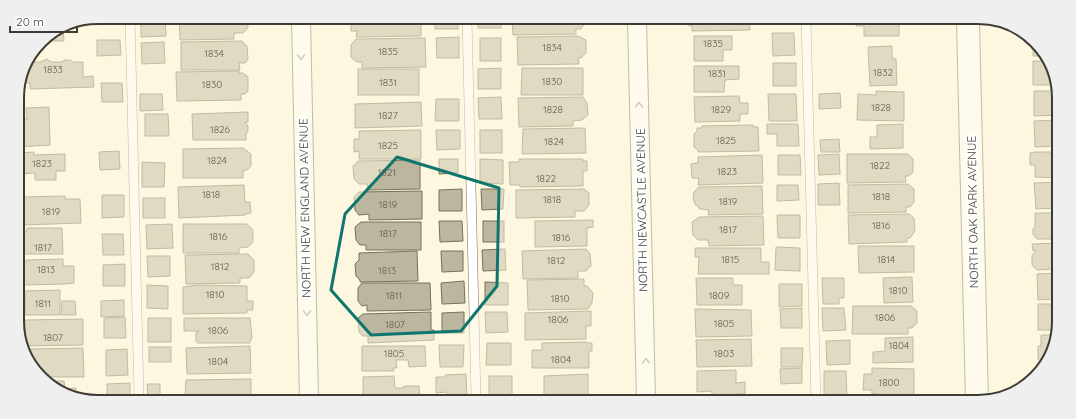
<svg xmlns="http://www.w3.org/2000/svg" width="1076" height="419" font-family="Quicksand,sans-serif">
<rect width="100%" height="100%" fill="#fdf7df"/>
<g fill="#bcb69f" stroke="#75705a">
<polygon points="141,17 165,17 166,36 141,37"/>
<polygon points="179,17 247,18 248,28 243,33 234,33 234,39 180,40"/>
<polygon points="351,18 421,19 421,36 356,37 357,31 351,31"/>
<rect x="435" y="19" width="23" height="10"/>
<rect x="478" y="19" width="23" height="9"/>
<polygon points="512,19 585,19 585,23 581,29 576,29 576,34 513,35"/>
<polygon points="688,20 750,20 750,30 692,31 692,26 689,26"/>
<polygon points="773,20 794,20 794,21 773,22"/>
<polygon points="856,21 899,21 899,36 864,36 864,26 856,26"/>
<polygon points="59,28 63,28 64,41 42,41 44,37"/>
<polygon points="772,33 794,33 795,55 773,56"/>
<polygon points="578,36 586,40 586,53 581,58 578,58 579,64 518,65 517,37"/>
<polygon points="694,36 732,36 732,50 723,50 723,61 694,61"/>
<polygon points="459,37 459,58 437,58 436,38"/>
<polygon points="425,38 426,67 362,68 362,62 357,62 351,57 351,45 356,39"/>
<rect x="480" y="38" width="21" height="23"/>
<polygon points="97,40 120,40 121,55 97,56"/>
<polygon points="242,41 247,46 248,59 245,63 239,63 240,70 181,70 181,42"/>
<polygon points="1033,41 1039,45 1044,56 1033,56"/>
<polygon points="164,42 165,63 142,64 141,43"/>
<polygon points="892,46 892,58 896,59 897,85 870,86 868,47"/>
<polygon points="47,59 51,62 62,62 64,60 70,60 73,62 83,62 83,77 93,76 94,87 30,89 30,83 20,83 25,62 40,62"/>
<polygon points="1033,61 1046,61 1057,85 1033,85"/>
<rect x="773" y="63" width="23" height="23"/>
<polygon points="694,66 739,66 739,79 725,80 724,92 694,92"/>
<polygon points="501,68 501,89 478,89 478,69"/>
<polygon points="522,68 583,68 583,95 521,95"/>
<rect x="358" y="69" width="61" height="26"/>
<polygon points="239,71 239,73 243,73 248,77 248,91 245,94 241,94 241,100 177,101 176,72"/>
<polygon points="101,83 122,83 123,102 102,102"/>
<polygon points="876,91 904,92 904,121 857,120 858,94 876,95"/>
<polygon points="1034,91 1058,91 1058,115 1034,116"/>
<polygon points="840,93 841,108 819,109 819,94"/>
<polygon points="140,94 162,94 163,110 140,111"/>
<polygon points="768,94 796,94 797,121 769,121"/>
<polygon points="739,96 740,103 748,103 748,114 740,114 740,121 695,122 694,97"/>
<polygon points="501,97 502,119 479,119 478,98"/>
<polygon points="583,97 587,103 588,115 582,120 573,121 573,126 519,127 518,98"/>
<polygon points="436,99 459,99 459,121 435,121"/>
<polygon points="421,102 422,126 355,128 355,104"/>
<polygon points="49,107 50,145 18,147 17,133 22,133 21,119 27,119 26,108"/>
<polygon points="248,112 248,122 245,122 248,126 248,131 246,134 246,140 193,140 192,114"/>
<polygon points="145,114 168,114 169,136 145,136"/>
<polygon points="1058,120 1057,146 1035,147 1034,121"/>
<polygon points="767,124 798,124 799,146 777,146 777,134 767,134"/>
<polygon points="903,124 903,148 870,149 870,137 877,137 877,125"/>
<polygon points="753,125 753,127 758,127 759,151 698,152 698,150 694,147 694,134 697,131 697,128 702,128 702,126"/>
<polygon points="585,128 586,153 522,154 523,129"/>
<polygon points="421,130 421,159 359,159 359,151 354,152 354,139 359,139 359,131"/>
<polygon points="436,130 460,130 460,149 437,150"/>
<rect x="480" y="130" width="22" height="23"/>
<polygon points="839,139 840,152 821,152 820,140"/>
<polygon points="243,148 251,154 251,166 247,170 243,171 243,178 183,178 183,149"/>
<polygon points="119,151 120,169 100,170 99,152"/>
<polygon points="34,152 34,155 65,154 65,171 56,171 56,180 35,180 35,173 20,174 19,153"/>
<polygon points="1035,152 1057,152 1057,178 1035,177 1035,165 1030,165 1030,153"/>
<polygon points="839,154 840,174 819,175 818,155"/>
<polygon points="847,154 908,154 913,159 913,172 909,176 905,176 906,182 847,183"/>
<polygon points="762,155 763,183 698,185 699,178 692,178 691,164 698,163 698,157"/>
<polygon points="778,155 800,155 801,175 778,175"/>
<polygon points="439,159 458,159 458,173 439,174"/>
<polygon points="480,159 503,160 503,184 480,183"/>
<polygon points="519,159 583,159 583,161 587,161 587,171 583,171 583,186 520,187 520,185 510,185 509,162 519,162"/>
<polygon points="420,160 420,189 368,190 367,184 359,184 354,179 353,166 358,161"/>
<polygon points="142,162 165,163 164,187 142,187"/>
<polygon points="1057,182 1057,208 1036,209 1034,183"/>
<polygon points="839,183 840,205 818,205 818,184"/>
<polygon points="908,184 914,189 914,202 910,207 906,207 906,212 848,213 848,185"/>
<polygon points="244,185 245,202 250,202 251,213 245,214 245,215 179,218 178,187"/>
<polygon points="777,185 798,185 799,200 777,201"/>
<polygon points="762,186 763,214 708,215 709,210 700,209 695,204 693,198 694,192 699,187"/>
<polygon points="462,189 462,211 439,211 439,190"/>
<polygon points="481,189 504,189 503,209 482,210"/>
<polygon points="584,189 589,193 589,205 584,211 575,211 575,217 516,218 516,190"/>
<polygon points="422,191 422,219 369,220 369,214 359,215 355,210 354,197 359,192"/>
<polygon points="102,195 124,195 124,217 102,218"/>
<polygon points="65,196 65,199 80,199 81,223 22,225 21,197"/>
<rect x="143" y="198" width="22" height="20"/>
<polygon points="1035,213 1057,213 1056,239 1037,239 1033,234 1033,229 1035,227"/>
<polygon points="909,214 914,218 915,231 910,238 907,238 907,242 849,244 848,215"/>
<polygon points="777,215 800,215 800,238 778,238"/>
<polygon points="763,216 764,245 709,246 708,240 698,240 693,235 692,222 699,217"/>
<polygon points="593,220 593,227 587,228 587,246 535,247 535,221"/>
<polygon points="439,221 462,221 463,241 440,242"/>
<rect x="483" y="221" width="21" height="21"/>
<polygon points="361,222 421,222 421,250 366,250 366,245 360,245 356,240 355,227"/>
<polygon points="172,224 173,248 147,249 146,225"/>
<polygon points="183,224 247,224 253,230 253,242 248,247 239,248 239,253 183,253"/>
<polygon points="27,228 62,228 63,254 24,254 24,240 19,240 19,231 27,231"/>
<polygon points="102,234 123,234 124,255 103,255"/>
<polygon points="1056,243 1056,269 1037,270 1032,265 1032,255 1036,251 1033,251 1032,244"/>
<polygon points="858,246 914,246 914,272 859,273"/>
<polygon points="776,247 800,248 800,271 775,270"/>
<polygon points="695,248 761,248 761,262 769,262 769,274 698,274 699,257 695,257"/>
<polygon points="505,249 506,270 483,271 482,250"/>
<polygon points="586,249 590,254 591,266 586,271 578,271 578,278 523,279 522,251"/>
<polygon points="417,251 418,281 360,282 360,280 356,276 355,264 359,260 359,253"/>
<polygon points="441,251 463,251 463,271 442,272"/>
<polygon points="248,254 254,260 254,272 249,278 240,278 240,283 186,284 185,255"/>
<polygon points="147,256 170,256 170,276 148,277"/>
<polygon points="63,259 63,266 74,266 74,283 64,284 24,285 24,272 19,272 18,262 26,262 26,260"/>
<polygon points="125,264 125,286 103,286 103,265"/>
<polygon points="1056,273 1055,299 1038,300 1037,274"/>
<polygon points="912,277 913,302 884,303 883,278"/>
<polygon points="696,278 733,278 733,285 742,285 742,305 697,305"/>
<polygon points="822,278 844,278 844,298 839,298 839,304 823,304"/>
<polygon points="584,279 584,286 587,286 593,293 592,303 588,309 528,310 527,280"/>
<polygon points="464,281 465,303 442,304 441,283"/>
<polygon points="485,282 508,283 508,305 485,305"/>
<polygon points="362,283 430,283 431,310 367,311 367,305 362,306 358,301 358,288"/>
<polygon points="779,284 802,284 802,306 779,307"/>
<polygon points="147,285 168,286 168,309 147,308"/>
<polygon points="197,285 247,286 247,301 253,301 253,310 247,310 247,313 183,314 183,287"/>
<polygon points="60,290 60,315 25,315 25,291"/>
<polygon points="124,300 124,316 101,317 101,301"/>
<polygon points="62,301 75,301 76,315 61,315"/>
<rect x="1038" y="304" width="17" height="26"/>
<polygon points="853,306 911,306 917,311 917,323 912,328 908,328 908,334 852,334"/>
<polygon points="802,308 802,328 781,328 780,309"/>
<polygon points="822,308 844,308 846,330 823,331"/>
<polygon points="695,309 751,310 752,336 696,337"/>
<polygon points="591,311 591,326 586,326 586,339 525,340 525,313"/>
<polygon points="431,312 431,330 434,330 434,340 368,343 368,336 363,336 359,332 358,318 363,314"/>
<polygon points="464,312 464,333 442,333 442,313"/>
<polygon points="485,312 507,312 508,332 486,333"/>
<polygon points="125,317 126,338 104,338 104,318"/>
<rect x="148" y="318" width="23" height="24"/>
<polygon points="184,318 250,318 252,337 250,343 198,343 196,341 196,333 199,331 184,331"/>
<polygon points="83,319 83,345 23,346 23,330 25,330 25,320"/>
<polygon points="1041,335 1055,335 1055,347 1045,360 1038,360 1038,346 1041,346"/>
<polygon points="913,337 913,362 873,363 873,352 885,351 885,338"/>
<polygon points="751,339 752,366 697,367 696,340"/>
<polygon points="850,340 850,364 827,365 826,341"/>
<polygon points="587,342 587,343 592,343 592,351 589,351 589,368 532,368 532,350 542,350 542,343"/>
<polygon points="487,343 511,343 511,365 486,365"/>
<polygon points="439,345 464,345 463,367 440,367"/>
<polygon points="250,346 251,373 187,374 186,348"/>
<polygon points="362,346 425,346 426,366 409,367 408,360 396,360 397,368 393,368 394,371 362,371"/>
<rect x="149" y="347" width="22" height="15"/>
<polygon points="83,348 84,377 41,377 37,374 25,349"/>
<polygon points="781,348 803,348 802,367 781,367"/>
<polygon points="127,349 128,375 106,376 106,350"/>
<polygon points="802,368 802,383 781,384 780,369"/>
<polygon points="872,368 914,369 914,395 872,394 872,390 863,390 864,374 872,374"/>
<polygon points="736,370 736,383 745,382 745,394 737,394 737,397 712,397 712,391 697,392 697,371"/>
<polygon points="824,371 846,371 847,396 824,397"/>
<polygon points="466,374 467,398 447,399 446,392 436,393 436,377 446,377 445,375"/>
<polygon points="588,374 588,399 544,400 544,376"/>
<polygon points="394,376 395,388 404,388 404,386 419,386 420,399 363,399 363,377"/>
<rect x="489" y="376" width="23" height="23"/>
<polygon points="251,379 251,396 232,396 232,398 185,398 186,380"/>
<polygon points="48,381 64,381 65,389 76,388 76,398 72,398"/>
<polygon points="130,383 130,398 107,398 107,384"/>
<polygon points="147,384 160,384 160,398 148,398"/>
</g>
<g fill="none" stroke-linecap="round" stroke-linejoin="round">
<defs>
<g id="service">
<polyline points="130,17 139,398"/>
<polyline points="467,19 476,399"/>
<polyline points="806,20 816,401"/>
</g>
<g id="minor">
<polyline points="301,18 309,399"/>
<polyline points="637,20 646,400"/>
</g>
<polyline id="tertiary" points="968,21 977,402"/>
</defs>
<use href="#service" stroke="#78735e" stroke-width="10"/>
<use href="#minor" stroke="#78735e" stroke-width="20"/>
<use href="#tertiary" stroke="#78735e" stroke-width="24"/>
<use href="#service" stroke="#fff" stroke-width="9"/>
<use href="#minor" stroke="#fff" stroke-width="18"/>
<use href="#tertiary" stroke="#fff" stroke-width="22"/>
</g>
<defs><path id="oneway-chevron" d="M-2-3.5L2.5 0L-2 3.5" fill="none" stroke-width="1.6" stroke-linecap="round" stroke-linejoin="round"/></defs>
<g stroke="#9f9e99">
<use href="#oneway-chevron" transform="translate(301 57) rotate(89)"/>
<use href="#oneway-chevron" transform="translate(639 105) rotate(-91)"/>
<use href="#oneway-chevron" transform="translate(307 313) rotate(89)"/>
<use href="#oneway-chevron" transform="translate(646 361) rotate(-91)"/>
</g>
<path d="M0 0H1076V419H0ZM 397,157 L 499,188 L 497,286 L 461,331 L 371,335 L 331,290 L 345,214 Z" fill="#fdf7df" fill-opacity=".55" fill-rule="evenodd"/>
<path fill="none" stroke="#0f766e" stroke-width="3" stroke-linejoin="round" d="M 397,157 L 499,188 L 497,286 L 461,331 L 371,335 L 331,290 L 345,214 Z"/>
<g text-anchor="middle" stroke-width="4" stroke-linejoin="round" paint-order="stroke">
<g font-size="10" fill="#5e5a4e">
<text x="713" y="47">1835</text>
<text x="552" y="51">1834</text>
<text x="388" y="55">1835</text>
<text x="214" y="57">1834</text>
<text x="53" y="73">1833</text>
<text x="883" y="76">1832</text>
<text x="717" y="77">1831</text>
<text x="552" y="85">1830</text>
<text x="388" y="86">1831</text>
<text x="212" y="88">1830</text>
<text x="881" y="111">1828</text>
<text x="553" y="113">1828</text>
<text x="721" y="113">1829</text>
<text x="388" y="119">1827</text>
<text x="220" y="133">1826</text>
<text x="726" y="144">1825</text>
<text x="554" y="145">1824</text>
<text x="388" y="149">1825</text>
<text x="217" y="164">1824</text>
<text x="42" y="167">1823</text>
<text x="880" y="169">1822</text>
<text x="727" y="175">1823</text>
<text x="387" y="176">1821</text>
<text x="546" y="182">1822</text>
<text x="211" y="198">1818</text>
<text x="881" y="200">1818</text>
<text x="552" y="203">1818</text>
<text x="728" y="205">1819</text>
<text x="388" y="208">1819</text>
<text x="51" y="215">1819</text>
<text x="881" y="229">1816</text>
<text x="728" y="233">1817</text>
<text x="388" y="237">1817</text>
<text x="218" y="240">1816</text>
<text x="561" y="241">1816</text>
<text x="43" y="251">1817</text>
<text x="730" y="263">1815</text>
<text x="886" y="263">1814</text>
<text x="556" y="264">1812</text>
<text x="220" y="270">1812</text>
<text x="46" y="273">1813</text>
<text x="387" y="274">1813</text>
<text x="898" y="294">1810</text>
<text x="215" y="298">1810</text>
<text x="394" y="299">1811</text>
<text x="719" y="299">1809</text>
<text x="560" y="302">1810</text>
<text x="43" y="307">1811</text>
<text x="885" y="321">1806</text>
<text x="558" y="323">1806</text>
<text x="724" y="327">1805</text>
<text x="395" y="328">1807</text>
<text x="218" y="334">1806</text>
<text x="53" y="341">1807</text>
<text x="899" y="349">1804</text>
<text x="394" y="357">1805</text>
<text x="724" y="357">1803</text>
<text x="561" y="363">1804</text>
<text x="218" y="365">1804</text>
<text x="889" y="386">1800</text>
</g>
<g font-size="12" fill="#3f3c33" stroke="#fff">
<text transform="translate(305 208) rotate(-91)" y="4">NORTH NEW ENGLAND AVENUE</text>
<text transform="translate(642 210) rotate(-91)" y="4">NORTH NEWCASTLE AVENUE</text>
<text transform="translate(973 212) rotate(-91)" y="4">NORTH OAK PARK AVENUE</text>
</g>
</g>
<path d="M0 0H1076V419H0ZM98 24H978A74 74 0 0 1 1052 98V321A74 74 0 0 1 978 395H98A74 74 0 0 1 24 321V98A74 74 0 0 1 98 24Z" fill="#f0efef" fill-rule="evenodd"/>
<path fill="none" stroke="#3f3c33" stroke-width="2" d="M98 24H978A74 74 0 0 1 1052 98V321A74 74 0 0 1 978 395H98A74 74 0 0 1 24 321V98A74 74 0 0 1 98 24Z"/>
<path d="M10 26v6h67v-6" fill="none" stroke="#3f3c33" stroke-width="2"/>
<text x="16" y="26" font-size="12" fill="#3f3c33" stroke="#ffffff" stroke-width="3" paint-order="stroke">20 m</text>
</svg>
